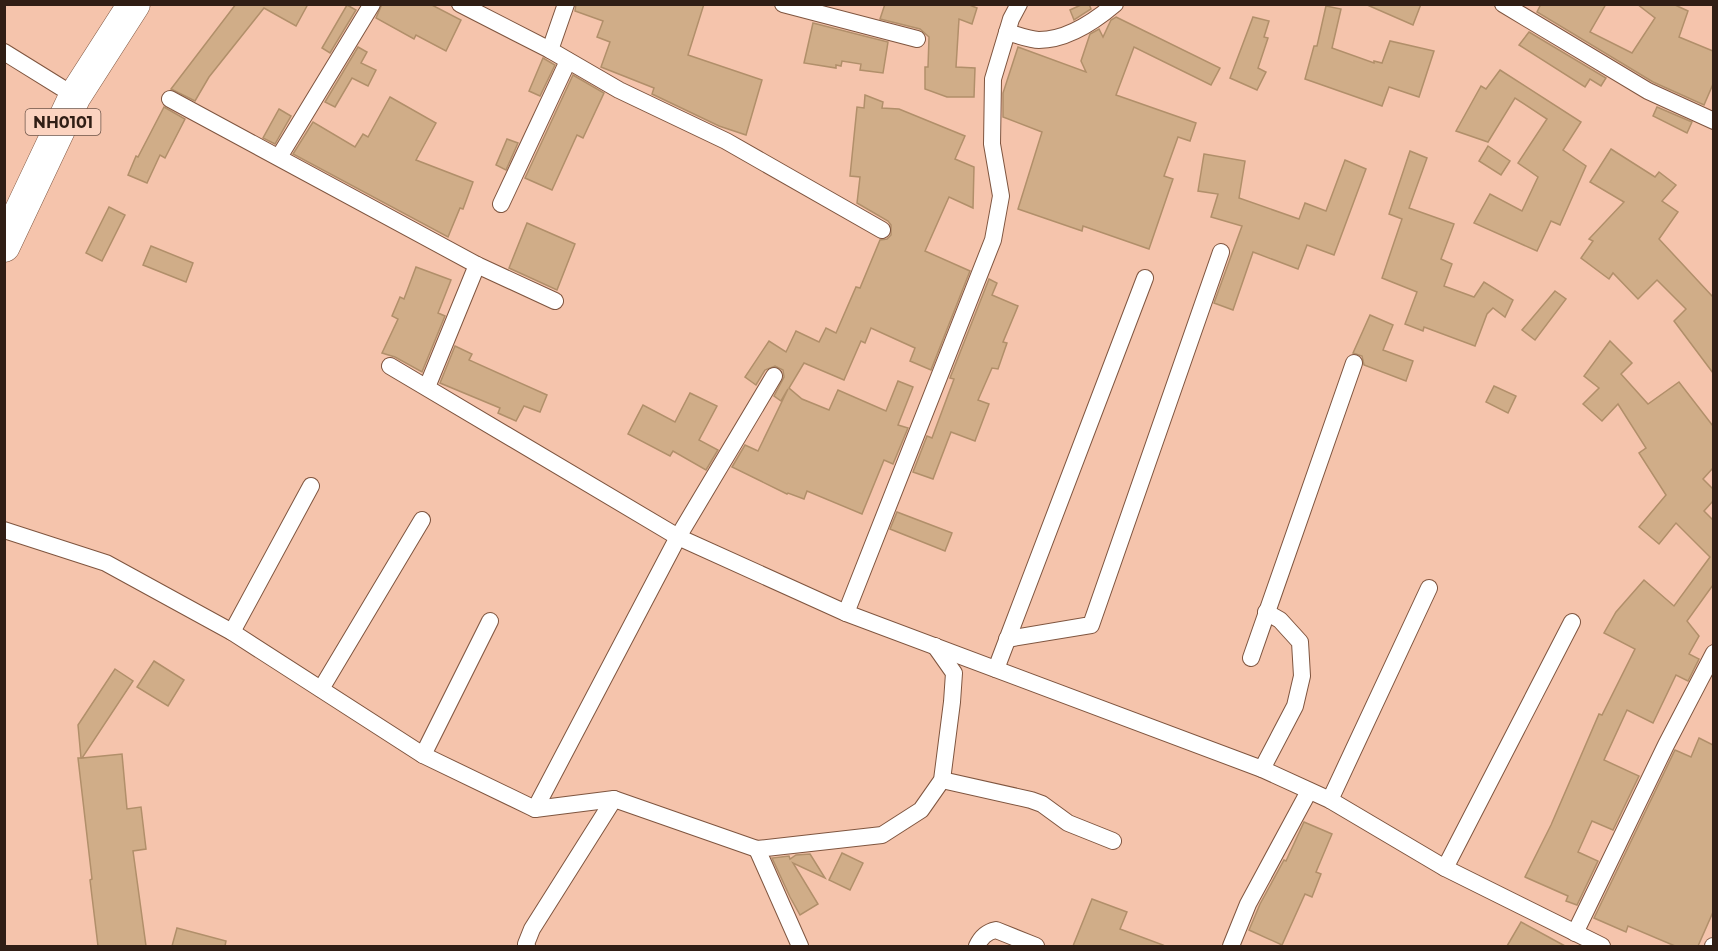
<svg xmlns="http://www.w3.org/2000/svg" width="1718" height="951" font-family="Montserrat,sans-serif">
<rect width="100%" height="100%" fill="#f5c4ac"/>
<g fill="#d0ad88" stroke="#b18f6a" stroke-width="1.5">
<polygon points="236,4 308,4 296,26 264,8 209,77 195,101 171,89"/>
<polygon points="382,4 430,4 461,20 446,51 416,35 414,39 376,18"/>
<polygon points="576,4 704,4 688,55 762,80 746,135 719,126 652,94 654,88 601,67 610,42 597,37 603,21 575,11"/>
<polygon points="885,4 967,4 977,8 972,24 959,19 956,67 975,68 974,97 947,97 925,89 925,67 928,67 929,37 920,29 880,19"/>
<polygon points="1083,4 1089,4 1091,9 1074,20 1070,10"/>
<polygon points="1365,4 1421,4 1413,25"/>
<polygon points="1541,4 1606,4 1590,32 1632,53 1655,18 1637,4 1673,4 1688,11 1679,37 1713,51 1713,84 1704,105 1653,82 1537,12"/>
<polygon points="347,5 356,10 330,53 322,48"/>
<polygon points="1326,6 1341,9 1332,48 1374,63 1374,61 1382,63 1390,41 1434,51 1419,97 1389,87 1382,106 1305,79 1314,46 1317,46"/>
<polygon points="1116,17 1220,68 1211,85 1134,47 1116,95 1196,123 1190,141 1178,137 1164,176 1173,179 1149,249 1083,226 1082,231 1018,209 1042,132 1003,117 1003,93 1018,47 1086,72 1081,61 1090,34 1099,29 1103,37 1111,20"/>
<polygon points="1253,17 1269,21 1264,37 1268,38 1258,68 1266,72 1257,90 1230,78"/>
<polygon points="813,23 888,42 883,73 860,70 861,64 842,61 841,66 836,65 836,68 804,63"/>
<polygon points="1529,32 1606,78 1601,86 1590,79 1585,87 1519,45"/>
<polygon points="358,47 367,52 361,63 376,70 368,86 352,78 335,107 325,102"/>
<polygon points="543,58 555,65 540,96 529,91"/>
<polygon points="1500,70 1581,122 1563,150 1586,166 1560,225 1551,221 1537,251 1474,223 1490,194 1522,211 1538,177 1518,163 1547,119 1515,98 1488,142 1456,131 1481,86 1486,89"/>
<polygon points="573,75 604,93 583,138 577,135 552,190 525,178"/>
<polygon points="865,95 883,102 882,108 899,109 965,136 955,159 974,167 973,208 949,197 925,251 970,271 931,370 910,361 915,348 871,328 865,343 861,341 844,380 804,363 789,388 802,399 829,410 838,390 886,411 898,381 913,387 898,425 908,428 893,464 884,460 862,514 807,491 804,499 788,493 787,494 732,467 745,445 758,451 788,389 781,401 774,396 784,377 783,370 775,366 765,370 756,385 745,377 769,341 786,352 796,331 819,342 826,328 836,333 856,287 860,288 880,240 887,239 891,235 891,225 888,221 857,203 860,177 850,176 857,107 864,108"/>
<polygon points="390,97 436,123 416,160 473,182 463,209 460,208 448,237 293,154 313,122 355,147 363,134 368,137"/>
<polygon points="164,107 185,119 165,158 160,155 147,183 128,175 136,156 138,157"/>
<polygon points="1657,107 1692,122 1687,133 1653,116"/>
<polygon points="279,109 291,116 275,144 263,138"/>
<polygon points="507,139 518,143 506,170 496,165"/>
<polygon points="1488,146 1510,161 1501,175 1479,161"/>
<polygon points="1611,149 1655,177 1659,172 1676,185 1662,201 1678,212 1659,239 1713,297 1713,373 1674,321 1686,309 1657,280 1638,299 1613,273 1609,279 1581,258 1593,241 1589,239 1624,202 1590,182"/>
<polygon points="1410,151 1427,158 1409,208 1454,224 1441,259 1452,264 1444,286 1474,297 1484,282 1513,300 1505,317 1493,308 1487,314 1475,346 1424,327 1423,331 1405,324 1417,292 1382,278 1402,219 1389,214"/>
<polygon points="1204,154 1245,161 1239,198 1299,219 1305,203 1326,211 1345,160 1366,169 1334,255 1307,245 1298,269 1253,252 1233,310 1214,303 1242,226 1211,217 1218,194 1198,191"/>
<polygon points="109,207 125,215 102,261 86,253"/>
<polygon points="527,223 575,244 557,290 509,268"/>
<polygon points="151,246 193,263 186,282 143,265"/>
<polygon points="416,267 451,280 438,313 445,316 422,372 395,357 382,353 398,319 392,316 400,297 404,299"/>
<polygon points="989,279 997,283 992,295 1018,306 1003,342 1007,343 998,369 992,368 978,400 989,404 975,441 951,432 933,479 913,472 927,436 932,438 954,379 950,378"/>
<polygon points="1555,291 1566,299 1535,340 1522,330"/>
<polygon points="1370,315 1393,325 1383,350 1413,361 1406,381 1364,365 1362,356 1353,353"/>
<polygon points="1610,341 1632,363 1621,374 1648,404 1679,382 1713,426 1713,468 1703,479 1713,489 1713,501 1704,511 1713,520 1713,585 1687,621 1699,636 1689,654 1699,659 1688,681 1676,675 1653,723 1627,710 1604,760 1639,776 1613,830 1592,821 1578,852 1598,861 1577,905 1566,901 1568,896 1525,877 1551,825 1599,714 1602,715 1635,649 1604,633 1616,612 1644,580 1674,606 1710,557 1676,523 1659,544 1639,527 1666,495 1639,453 1646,448 1618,404 1602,421 1583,404 1599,388 1584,376"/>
<polygon points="455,346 472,354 469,360 547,395 540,412 524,406 516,421 498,413 500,408 440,383"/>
<polygon points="1494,386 1516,396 1508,413 1486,402"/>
<polygon points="690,393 717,406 699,440 718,450 706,470 673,451 670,456 628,434 643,405 675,422"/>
<polygon points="897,512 952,533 945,551 890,529"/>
<polygon points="154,661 184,680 168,706 137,687"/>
<polygon points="115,669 133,681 82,758 122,754 127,809 141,807 146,849 133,851 146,946 98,946 90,880 92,879 78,758 81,758 78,725"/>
<polygon points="1699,738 1713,745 1713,912 1698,946 1675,946 1628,926 1626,932 1594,918 1675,750 1691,757"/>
<polygon points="1304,822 1332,834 1316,872 1321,874 1312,897 1305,894 1282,945 1249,930 1260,904 1284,860 1286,861"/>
<polygon points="842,853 863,863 850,890 829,880"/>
<polygon points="810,854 825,878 793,863 818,904 800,915 790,897 772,858 789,856 790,859 796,855"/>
<polygon points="1092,899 1127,912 1120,929 1163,945 1162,946 1073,946"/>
<polygon points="1521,922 1565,946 1507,946"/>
<polygon points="177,928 226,941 225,946 172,946"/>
</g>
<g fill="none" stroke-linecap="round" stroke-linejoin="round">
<defs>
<g id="street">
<polyline points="460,4 550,50 619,90 726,141 882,230"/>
<polyline points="783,4 917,39"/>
<polyline points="1503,4 1648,91 1714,121"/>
<path d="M 1007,32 C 1017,35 1030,40 1039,40 C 1067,40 1095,21 1115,4"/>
<polyline points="550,50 566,4"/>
<polyline points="4,52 75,96"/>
<polyline points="170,99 477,265 555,301"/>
<polyline points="279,157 372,4"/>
<polyline points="501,204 568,61"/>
<polyline points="390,366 678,537 846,613 1262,769 1330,800 1445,868 1602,946"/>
<polyline points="427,387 477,265"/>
<polyline points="4,530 106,563 232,632 423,755 535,809 614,799 757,849 882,835 921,810 942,780 952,702 954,673 935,646"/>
<polyline points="846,613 993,240 1001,196 992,144 993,79 1011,19 1019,4"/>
<polyline points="232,632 311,486"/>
<polyline points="1007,639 1091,625 1221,252"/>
<polyline points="1251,658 1354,363"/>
<polyline points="996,669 1145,278"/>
<polyline points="321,689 422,520"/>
<polyline points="423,755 490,621"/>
<polyline points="1262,769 1295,706 1302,676 1300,642 1280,620 1266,612"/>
<polyline points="942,780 1031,800 1042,804 1068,823 1113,841"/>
<polyline points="1330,800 1429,588"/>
<polyline points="535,809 678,537 774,376"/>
<polyline points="757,849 800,946"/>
<polyline points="1445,868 1572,622"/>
<polyline points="1575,933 1666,745 1714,653"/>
<polyline points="527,946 526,944 532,929 614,799"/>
<path d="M 977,946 C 981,937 986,932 996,930 L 1036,946"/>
<polyline points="1231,946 1248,904 1309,791"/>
<polyline points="1713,946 1714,946"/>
</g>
<polyline id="highway" points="4,246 75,96 134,4"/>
</defs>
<use href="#street" stroke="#7f553f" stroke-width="18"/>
<use href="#highway" stroke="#7f553f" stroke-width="33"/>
<use href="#street" stroke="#fff" stroke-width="16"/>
<use href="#highway" stroke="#fff" stroke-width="32"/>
</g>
<g text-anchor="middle" stroke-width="4.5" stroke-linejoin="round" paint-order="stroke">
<rect fill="#fbd3c0" stroke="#6d5448" stroke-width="1.5" x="25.5" y="109" width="75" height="26" rx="4.5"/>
<g font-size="16" font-weight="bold" fill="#301e15">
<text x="63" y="128">NH0101</text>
</g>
</g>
<rect width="1718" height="951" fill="none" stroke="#301e15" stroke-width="12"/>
</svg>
